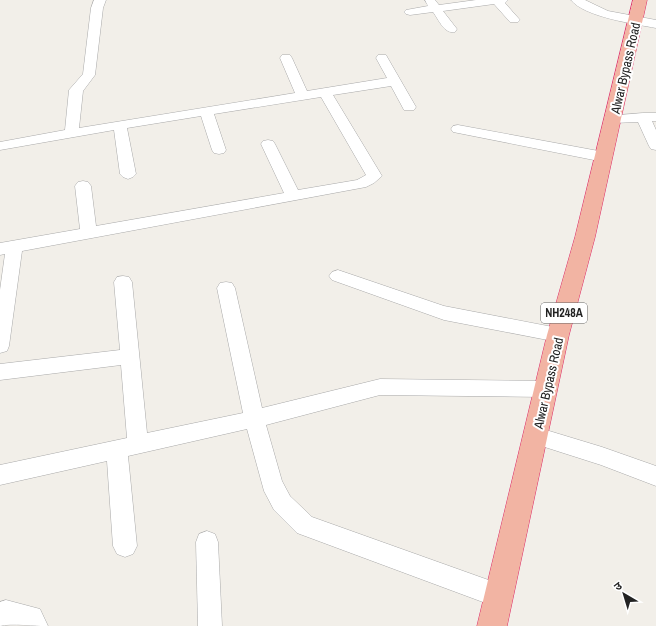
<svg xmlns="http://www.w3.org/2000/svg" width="656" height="626" font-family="'Archivo Narrow','Noto Sans Devanagari',sans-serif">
<rect width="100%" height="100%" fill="#f2efe9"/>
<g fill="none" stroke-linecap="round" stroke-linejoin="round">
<defs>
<g id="minor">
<polygon points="94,0 106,0 103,8 95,75 83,91 79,128 295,93 280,58 282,55 290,55 292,58 307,91 387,78 376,58 378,55 386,55 416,107 414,110 404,110 391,86 333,95 382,176 374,183 366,187 22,251 9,346 7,351 0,353 0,290 5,254 0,255 0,243 80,229 75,186 78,182 83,181 88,182 91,186 96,226 284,193 261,144 263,141 268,140 273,141 275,144 298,190 357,180 366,175 321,97 214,114 226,150 224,153 219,154 214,153 212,150 201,116 127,128 136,174 133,177 128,179 123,177 120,174 114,130 0,150 0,142 65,130 69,90 83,74 91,8"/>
<path d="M 425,0 L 435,0 L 439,5 L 476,0 L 508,0 L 505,3 L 520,20 L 518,22 L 510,22 L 494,4 L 443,11 L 457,29 L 455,32 C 444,34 439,20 433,12 L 410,15 L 406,14 L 404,12 L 406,10 L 428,6 Z"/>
<path d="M 571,0 L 585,0 L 608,11 L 656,20 L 656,28 C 635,24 584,17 571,0 Z"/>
<polygon points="643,113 656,113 656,121 652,121 656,130 656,150 651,149 649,146 638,122 613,123 608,122 606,119 608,116"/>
<polygon points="458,125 604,152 609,154 611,157 609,160 604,162 453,132 451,129 453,126"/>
<polygon points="338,270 444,306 558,328 565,330 567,335 565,340 558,342 444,320 332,280 329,276 332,272"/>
<polygon points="123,276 129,277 132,282 147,433 243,413 217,288 220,283 226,282 232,283 235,288 262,408 380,379 546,381 553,383 556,389 553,395 546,397 380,395 266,425 282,481 290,496 312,517 508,587 511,596 508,605 499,608 297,533 274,510 264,491 247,429 128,456 137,546 133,554 125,557 117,554 113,546 107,461 0,485 0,465 127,438 121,365 0,380 0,364 120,350 114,282 117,277"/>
<polygon points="536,427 602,447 656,466 656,486 601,465 529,442 526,436 529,430"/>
<polygon points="207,531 215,534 218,542 222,626 198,626 196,542 199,534"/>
<path d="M 6,600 L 40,609 L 48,626 C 36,626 10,623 0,626 L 0,602 Z"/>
</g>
<polygon id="trunk" points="633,0 647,0 595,237 569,335 507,626 477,626 547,335 575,237"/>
</defs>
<use href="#minor" stroke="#a9a9a9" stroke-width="1"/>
<use href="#trunk" stroke="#dc2a67" stroke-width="1"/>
<use href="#minor" fill="#fff" fill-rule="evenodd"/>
<use href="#trunk" fill="#f2b4a3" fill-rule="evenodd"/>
</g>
<g text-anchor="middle" stroke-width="4" stroke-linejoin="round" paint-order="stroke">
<rect fill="#fff" stroke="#646464" stroke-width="1" x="541" y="303" width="46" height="20" rx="3"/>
<g font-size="12" font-weight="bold" fill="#222">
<text x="564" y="317">NH248A</text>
</g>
<g font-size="13" fill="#222" stroke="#fff">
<text transform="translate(625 68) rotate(-77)" y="5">Alwar Bypass Road</text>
<text transform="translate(548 383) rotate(-77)" y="5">Alwar Bypass Road</text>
</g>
</g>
<g transform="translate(624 594) rotate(322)" stroke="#ffffff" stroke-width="3" paint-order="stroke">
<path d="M0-3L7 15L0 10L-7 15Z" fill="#222222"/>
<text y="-6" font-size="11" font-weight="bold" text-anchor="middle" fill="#222222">उ</text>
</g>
</svg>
